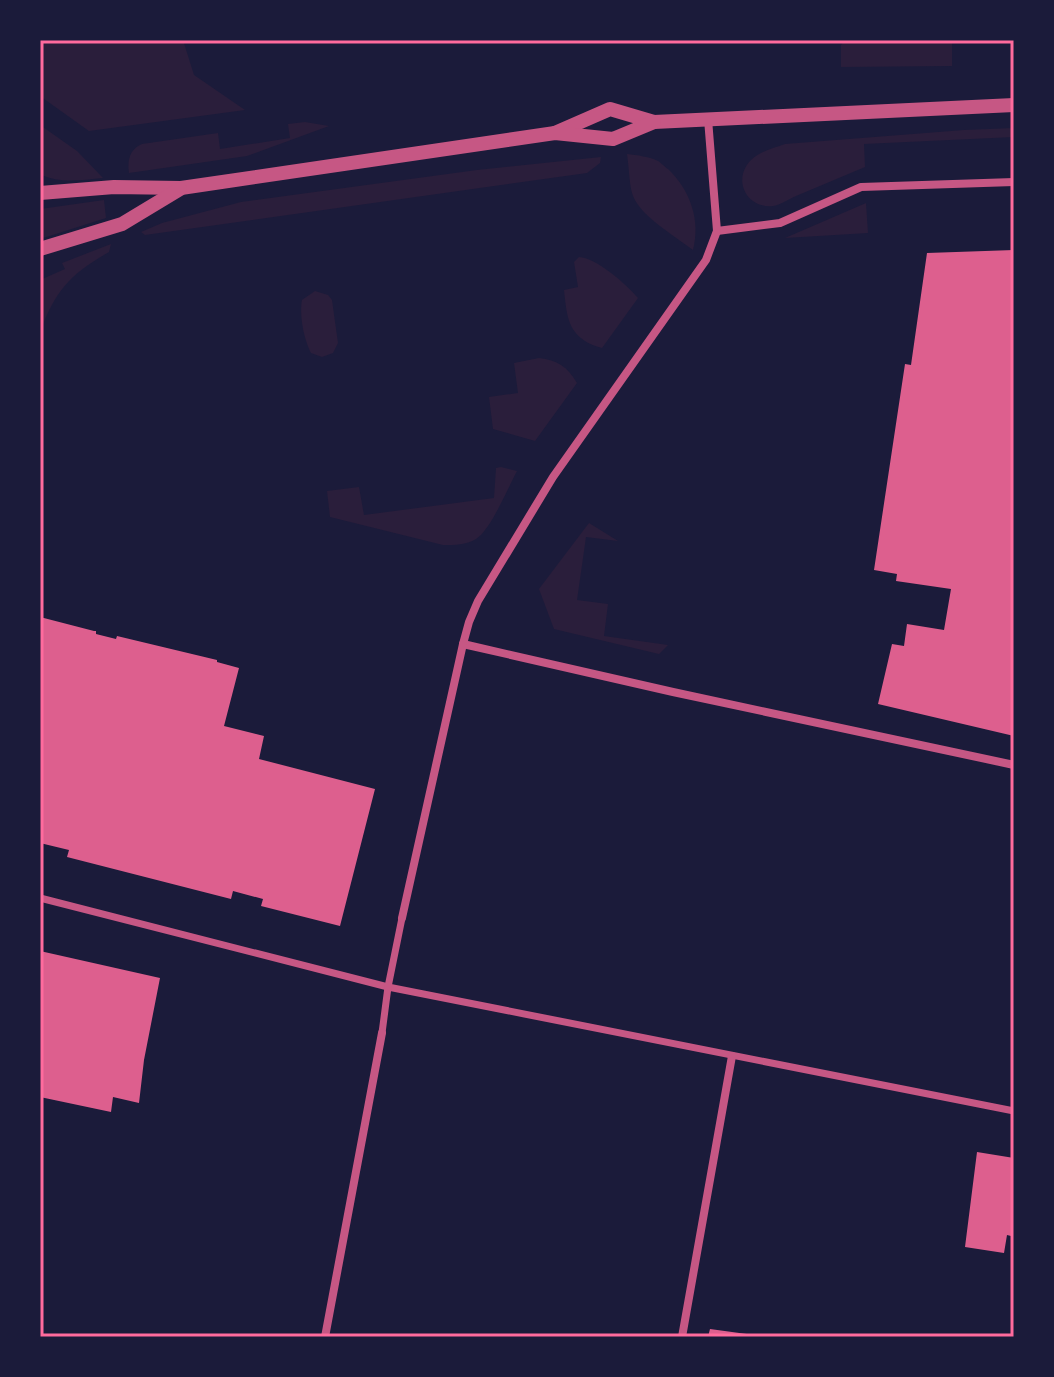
<svg xmlns="http://www.w3.org/2000/svg" width="1054" height="1377" font-family="'Playfair Display',serif">
<rect width="100%" height="100%" fill="#1b1b3a"/>
<g fill="#2a1e3b">
<polygon points="40,40 183,40 194,75 245,110 89,131 40,96"/>
<polygon points="845,40 952,40 952,66 841,67 841,45"/>
<path d="M 305,122 L 329,126 L 247,156 L 129,173 C 127,160 130,149 142,144 L 218,133 L 220,149 L 290,138 L 288,124 Z"/>
<path d="M 40,125 L 77,151 L 103,178 C 81,180 60,184 40,174 Z"/>
<path d="M 1014,128 L 1014,137 L 864,144 L 865,167 C 842,177 819,186 796,196 C 789,199 780,205 773,206 C 746,209 732,179 751,160 C 760,151 774,148 785,144 L 964,130 Z"/>
<path d="M 627,154 C 637,155 650,157 658,161 C 660,162 666,168 668,169 C 690,190 701,220 693,250 C 675,236 638,215 632,193 C 629,181 629,167 627,154 Z"/>
<polygon points="601,157 600,163 587,173 145,235 141,232 162,223 241,202 477,170"/>
<polygon points="104,200 106,218 40,239 40,209"/>
<polygon points="866,203 868,233 785,238"/>
<path d="M 111,244 L 109,252 C 69,275 56,290 40,332 L 40,280 L 65,269 L 62,263 Z"/>
<path d="M 579,257 C 597,258 627,285 638,298 L 602,348 C 569,339 567,320 564,290 L 578,287 L 574,262 Z"/>
<path d="M 315,291 L 328,295 L 332,300 L 338,343 L 333,353 L 322,357 L 311,353 C 304,340 299,315 302,300 Z"/>
<path d="M 539,358 C 557,360 568,367 577,383 L 535,441 L 493,429 L 489,397 L 518,393 L 514,363 Z"/>
<path d="M 501,467 L 517,471 C 508,488 490,531 476,539 C 466,545 455,545 443,545 L 330,517 L 327,491 L 359,487 L 364,515 L 494,498 L 496,468 Z"/>
<polygon points="589,523 618,541 586,537 577,600 608,604 604,636 668,645 659,654 554,629 539,589"/>
</g>
<g fill="#dd5f8e">
<polygon points="1014,250 1014,736 878,704 892,644 904,646 907,624 944,630 951,589 896,581 897,574 874,570 905,364 911,365 927,253"/>
<polygon points="40,617 94,631 96,631 96,634 116,639 117,636 217,660 217,662 239,668 224,726 264,736 259,759 375,789 340,926 261,906 263,899 233,891 231,899 67,857 69,850 40,843"/>
<polygon points="40,951 160,978 144,1060 139,1103 113,1097 111,1112 40,1097"/>
<polygon points="977,1152 1014,1158 1014,1217 1011,1236 1007,1235 1004,1253 965,1247"/>
<polygon points="710,1329 754,1335 754,1337 708,1337"/>
</g>
<g fill="none" stroke-linecap="round" stroke-linejoin="round">
<g stroke="#c65784" stroke-width="7">
<polyline points="40,898 388,987 1014,1111"/>
<polyline points="382,1033 388,987 402,918"/>
</g>
<g stroke="#c65784" stroke-width="8">
<polyline points="717,231 780,223 861,187 1014,182"/>
<polyline points="463,644 673,692 1014,765"/>
<polyline points="402,918 463,644 469,622 478,601 553,477 706,260 717,231 708,119"/>
<polyline points="325,1337 382,1033"/>
<polyline points="682,1337 732,1056"/>
</g>
<g stroke="#c65784" stroke-width="14">
<polyline points="555,133 610,109 654,122 1014,105"/>
<polyline points="40,193 114,187 181,188 555,133 613,139 654,122"/>
<polyline points="40,249 122,224 180,189"/>
</g>
</g>
<rect width="1054" height="1377" fill="none" stroke="#1b1b3a" stroke-width="84"/>
<rect x="42" y="42" width="970" height="1293" fill="none" stroke="#ff6b9d" stroke-width="3"/>
</svg>
